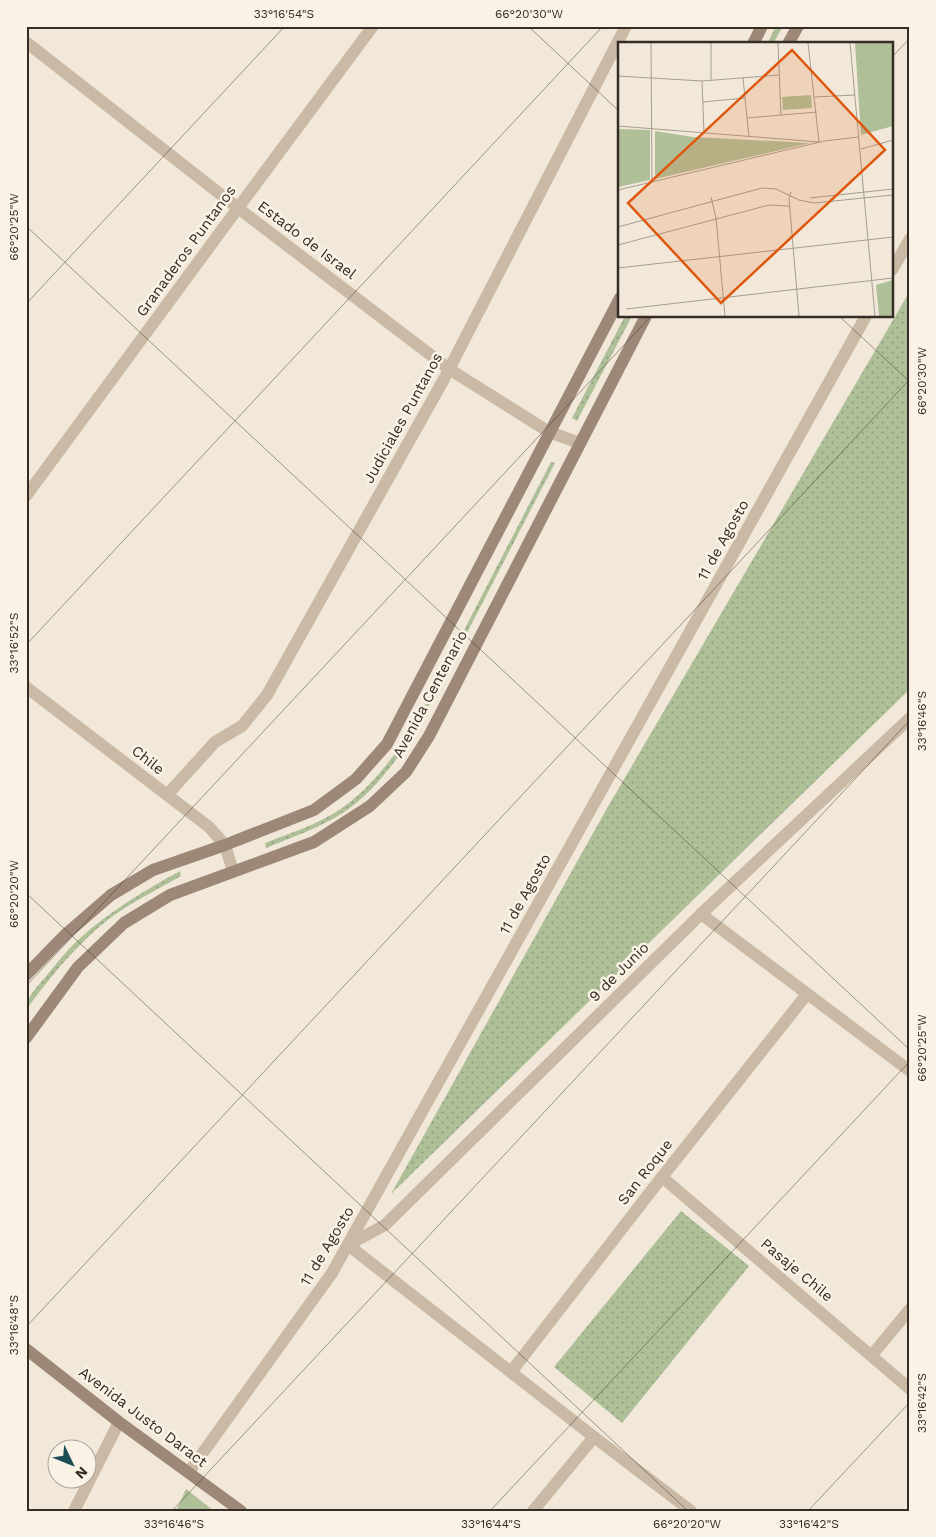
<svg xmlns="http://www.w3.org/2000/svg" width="936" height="1537" font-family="'Work Sans',sans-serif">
<defs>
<pattern id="green-dots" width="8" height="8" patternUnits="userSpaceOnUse" patternTransform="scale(1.25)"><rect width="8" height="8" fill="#afc099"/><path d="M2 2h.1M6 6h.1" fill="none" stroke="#8f9c7d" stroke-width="1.8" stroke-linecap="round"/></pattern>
</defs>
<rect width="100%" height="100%" fill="#f1e8d9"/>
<g fill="url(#green-dots)">
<polygon points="776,26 783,26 773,44 767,44"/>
<polygon points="910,291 910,689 391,1194 606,810"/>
<polygon points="625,316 632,316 577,421 572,418"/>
<path d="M 551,462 L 555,463 L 414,735 C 394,763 373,793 344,812 C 320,828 292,837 266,848 L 265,843 C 291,833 319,824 342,808 C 373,786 394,756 415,725 Z"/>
<path d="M 180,871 L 181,876 C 153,892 123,906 99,927 C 71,951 48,980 26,1010 C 26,997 39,985 47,975 C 57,963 67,950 78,940 C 108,912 144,891 180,871 Z"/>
<polygon points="681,1211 749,1266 622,1423 554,1367"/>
</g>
<polygon fill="#afc099" points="186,1489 214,1511 176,1511"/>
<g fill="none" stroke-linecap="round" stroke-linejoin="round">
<g stroke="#c9b9a5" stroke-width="12">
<polyline points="26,42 238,208 449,369 549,432 580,443"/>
<polyline points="892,270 910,239"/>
<polyline points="26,496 238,208 373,26"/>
<polyline points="26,687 209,827 225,845 233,871"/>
<polyline points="167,795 215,742 242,726 267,695 444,379 626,26"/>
<polyline points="701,914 910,1071"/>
<polyline points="662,1177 910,1389"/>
<polyline points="872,1355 910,1309"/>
<polyline points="511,1372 662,1177 807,994"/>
<polyline points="189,1472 332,1273 866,316"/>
<polyline points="74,1511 119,1422"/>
<polyline points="533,1511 594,1437"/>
<polyline points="691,1511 594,1437 348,1245 385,1225 701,914 910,718"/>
</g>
<g stroke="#9d8877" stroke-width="12">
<polyline points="753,44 762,26"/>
<polyline points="788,44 798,26"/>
<polyline points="26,975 66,934 111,895 153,870 225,845 314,810 356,779 387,744 620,298"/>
<polyline points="26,1038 78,967 124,923 170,895 314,842 370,806 406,772 429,736 646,316"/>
<polyline points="26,1349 119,1422 241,1511"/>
</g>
</g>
<path fill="none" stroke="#352c26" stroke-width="1" stroke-opacity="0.45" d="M 528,26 L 620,112M 892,57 L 910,38M 26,226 L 910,1050M 26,304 L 285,26M 839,316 L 910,382M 26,645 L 603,26M 26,893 L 688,1511M 26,986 L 651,316M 26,1327 L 910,379M 172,1511 L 910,720M 490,1511 L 910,1061M 808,1511 L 910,1402"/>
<g text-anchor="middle" stroke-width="5" stroke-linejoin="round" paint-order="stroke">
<g font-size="15" fill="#352c26" stroke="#f9f2e5">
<text transform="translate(307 240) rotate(37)" y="5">Estado de Israel</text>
<text transform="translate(186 251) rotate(-54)" y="5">Granaderos Puntanos</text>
<text transform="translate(403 418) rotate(-61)" y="5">Judiciales Puntanos</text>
<text transform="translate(723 540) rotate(-61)" y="5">11 de Agosto</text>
<text transform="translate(430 694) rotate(-62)" y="5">Avenida Centenario</text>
<text transform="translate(148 760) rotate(38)" y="5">Chile</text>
<text transform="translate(525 894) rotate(-61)" y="5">11 de Agosto</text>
<text transform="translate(619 972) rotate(-45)" y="5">9 de Junio</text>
<text transform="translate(645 1172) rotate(-52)" y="5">San Roque</text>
<text transform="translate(327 1246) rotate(-59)" y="5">11 de Agosto</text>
<text transform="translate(797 1270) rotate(40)" y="5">Pasaje Chile</text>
<text transform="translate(143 1417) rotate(37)" y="5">Avenida Justo Daract</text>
</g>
</g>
<g transform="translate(618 42)">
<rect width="275" height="275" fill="#f1e8d9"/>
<path d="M 193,53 L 194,66 L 165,68 L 164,55 ZM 0,87 L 32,88 L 32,138 L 0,145 ZM 37,89 L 75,95 L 192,101 L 37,137 ZM 275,238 L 275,274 L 261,274 L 258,243 Z" fill="#afc099"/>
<path d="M 237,1 L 275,1 L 275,84 L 243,93 ZM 0,94 L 26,94 L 26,111 L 0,112 ZM 0,114 L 27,114 L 27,131 L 0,131 Z" fill="#afc099"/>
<path fill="none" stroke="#a69d91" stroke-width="1" d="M 33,1 L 34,141M 160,1 L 163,73M 232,1 L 257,274M 0,34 L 84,39 L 161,33M 125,36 L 131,95M 93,38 L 93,1M 84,39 L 86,92M 197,55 L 237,53M 85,60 L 127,56M 129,76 L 199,70M 0,84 L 201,100 L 190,1M 243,107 L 275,98M 0,148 L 206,99 L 241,95M 173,150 L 171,157 L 181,274M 93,155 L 98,176 L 107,274M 192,156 L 275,147M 0,185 L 144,146 L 158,147 L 181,158 L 196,161 L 275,153M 0,203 L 151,163 L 171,164M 0,226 L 275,195M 8,267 L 275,236"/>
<path fill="#df570d" fill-opacity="0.15" stroke="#df570d" stroke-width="2.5" d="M 174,8 L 267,108 L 103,261 L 10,161 Z"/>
<rect width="275" height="275" fill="none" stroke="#352c26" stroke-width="2.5"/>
</g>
<rect width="936" height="1537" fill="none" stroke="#f9f2e5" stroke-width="55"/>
<g transform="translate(72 1464) rotate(133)"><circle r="24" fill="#f9f2e5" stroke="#aba399"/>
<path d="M0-4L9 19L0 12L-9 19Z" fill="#1c4d56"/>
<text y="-8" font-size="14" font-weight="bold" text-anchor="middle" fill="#352c26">N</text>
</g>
<rect x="28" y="28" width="880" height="1482" fill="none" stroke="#352c26" stroke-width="2"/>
<g font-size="12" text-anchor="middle" fill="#352c26">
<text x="284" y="18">33°16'54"S</text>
<text x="529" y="18">66°20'30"W</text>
<text transform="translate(14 227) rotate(-90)" y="4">66°20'25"W</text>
<text transform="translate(922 381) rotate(-90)" y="4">66°20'30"W</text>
<text transform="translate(14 643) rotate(-90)" y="4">33°16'52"S</text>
<text transform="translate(922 721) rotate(-90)" y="4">33°16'46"S</text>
<text transform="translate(14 894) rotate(-90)" y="4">66°20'20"W</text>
<text transform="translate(922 1048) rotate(-90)" y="4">66°20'25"W</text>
<text transform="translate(14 1325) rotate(-90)" y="4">33°16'48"S</text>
<text transform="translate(922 1403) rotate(-90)" y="4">33°16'42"S</text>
<text x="174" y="1528">33°16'46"S</text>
<text x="491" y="1528">33°16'44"S</text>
<text x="687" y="1528">66°20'20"W</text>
<text x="809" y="1528">33°16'42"S</text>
</g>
</svg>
